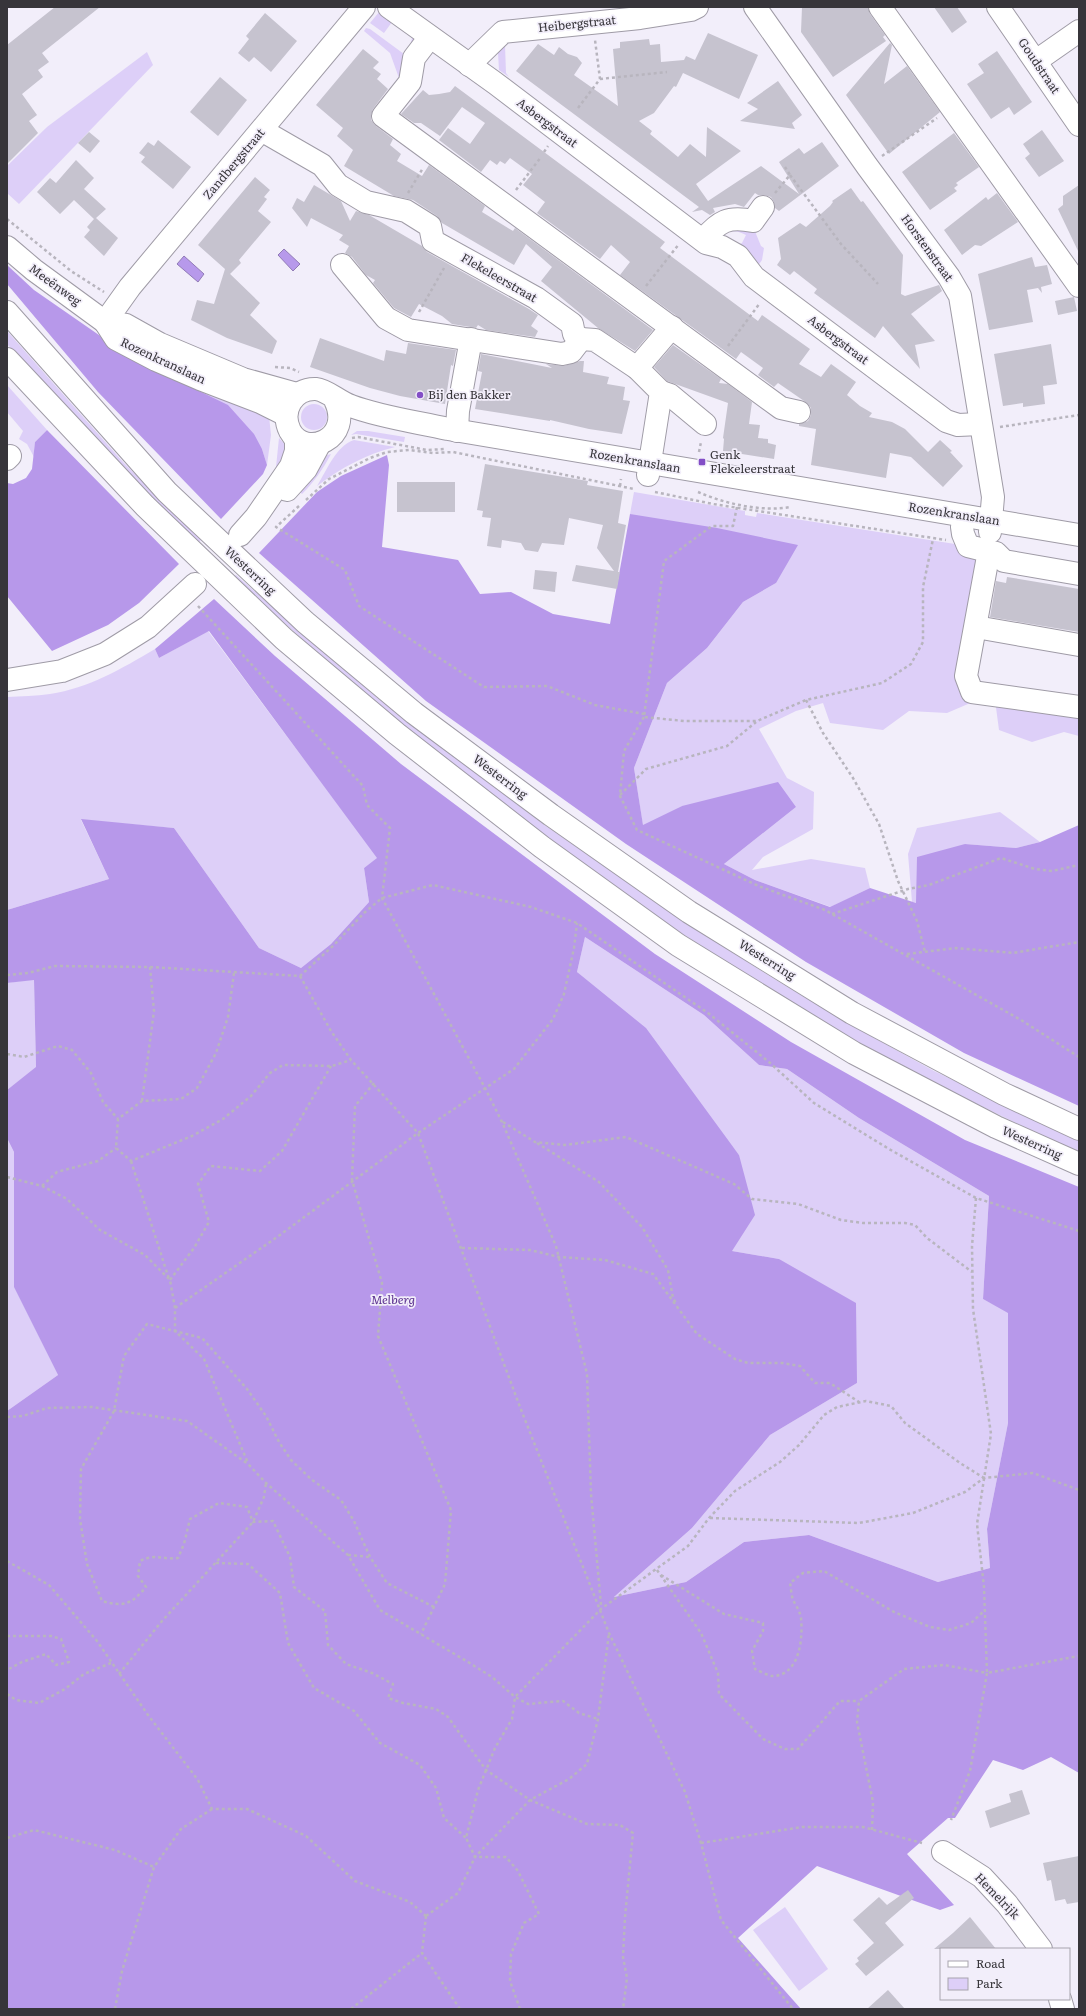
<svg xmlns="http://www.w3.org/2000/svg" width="1086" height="2016" font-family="Literata,serif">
<rect width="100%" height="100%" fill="#f2eefa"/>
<g fill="#ddcff8">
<polygon points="380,11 424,40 409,51 412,38 392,22 384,33 370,23"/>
<polygon points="366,28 370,29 408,57 404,82 399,78 390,53 364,31"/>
<polygon points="505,45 506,73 509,77 499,70 498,53"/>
<polygon points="147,52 153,65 19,204 7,193 7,166 47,127"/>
<path d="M 721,228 L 754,229 L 761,246 L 764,248 L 762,260 L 755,270 L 736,246 L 742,243 L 746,235 C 738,231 731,229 723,235 L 726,243 L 711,237 Z"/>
<polygon points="7,331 123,462 201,540 198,543 83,426 7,344"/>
<polygon points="135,360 269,416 271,435 267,465 262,449"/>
<polygon points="7,385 47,430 35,442 34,457 27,444 19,439 23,431 7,412"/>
<circle cx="314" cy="417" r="13"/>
<polygon points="357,431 368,431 405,437 404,442 356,434 351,435"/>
<polygon points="279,438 289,449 284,470 276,467"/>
<path d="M 354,440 L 395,447 C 366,454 341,468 317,486 C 327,470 336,446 354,440 Z"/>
<path d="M 331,454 C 323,469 314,482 302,494 L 297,489 L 321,457 Z"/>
<polygon points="634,492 745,511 745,515 756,517 757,513 955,544 969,555 983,558 975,701 947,713 909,711 883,730 830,723 823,703 796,711 759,729 787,778 814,792 813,829 763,857 752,870 811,859 865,868 870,888 831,907 755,880 724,864 796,807 682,806 643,826 634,768 667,683 707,648 743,602 776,583 630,514"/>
<polygon points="236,575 375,696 543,824 689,925 776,980 849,1024 934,1071 1079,1140 1079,1154 926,1079 836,1030 681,933 615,889 542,836 367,697 233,577"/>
<path d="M 208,631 L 378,858 L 364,868 L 369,902 L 331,944 L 301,968 L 259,948 L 174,828 L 81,820 L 109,879 L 7,910 L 7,697 C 21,696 36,696 50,694 C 89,688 121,669 155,649 L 159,658 Z"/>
<polygon points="995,700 1079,712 1079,736 1064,732 1032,742 999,730"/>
<polygon points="1000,812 1040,842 1016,848 965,844 916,903 912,902 908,854 917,828"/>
<polygon points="585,937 704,1015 759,1065 787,1069 859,1118 989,1196 983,1299 1008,1312 1008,1423 987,1529 990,1568 938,1582 809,1535 744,1542 686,1582 614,1597 692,1528 770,1435 857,1383 779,1259 732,1251 739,1155 716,1126 577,972"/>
<polygon points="34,979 36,1068 7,1090 7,983"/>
<polygon points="7,1138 14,1152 14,1286 58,1375 7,1411"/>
<polygon points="785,1907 828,1969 799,1991 753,1930"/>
</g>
<g fill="#b798ea" fill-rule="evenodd">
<polygon points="7,265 34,290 135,360 228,405 254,434 262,449 267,465 263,474 221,519 98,392 7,284"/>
<polygon points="47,430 179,564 139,603 108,625 52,651 7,596 7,483 13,484 26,478 32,469 35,442"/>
<polygon points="387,455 389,465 382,547 458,560 480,594 511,592 553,614 610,624 630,514 717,528 798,545 776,583 743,602 707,648 667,683 634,768 643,825 682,806 778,782 796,807 724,864 755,880 830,907 870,888 916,903 917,857 965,844 1016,848 1040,842 1079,825 1079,1106 964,1053 806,962 626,844 426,701 259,553 317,492 341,476"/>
<path d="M 214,599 L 275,656 L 401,764 L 655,954 L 791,1042 L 965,1140 L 1079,1187 L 1079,1773 L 1051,1757 L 1023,1770 L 993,1760 L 955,1818 L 948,1818 L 907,1854 L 954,1905 L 940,1910 L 817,1866 L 738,1938 L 801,2009 L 7,2009 L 7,1411 L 58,1375 L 14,1287 L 14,1152 L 7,1138 L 7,1090 L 36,1067 L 34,980 L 7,983 L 7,910 L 109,879 L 81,819 L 174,828 L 259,948 L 301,968 L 331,944 L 369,902 L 364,868 L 377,858 L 209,631 L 159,658 L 155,649 ZM 585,937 L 704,1015 L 759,1065 L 787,1069 L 859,1118 L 989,1196 L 983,1299 L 1008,1313 L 1008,1423 L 987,1529 L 990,1568 L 938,1582 L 809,1535 L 744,1542 L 686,1582 L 614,1597 L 692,1528 L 770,1435 L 857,1383 L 856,1303 L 779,1259 L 732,1251 L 755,1215 L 739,1155 L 646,1028 L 577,972 Z"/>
</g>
<g fill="#b799eb" stroke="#917bb6">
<polygon points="284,249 300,264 293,271 278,255"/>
<polygon points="184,256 204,274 198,282 177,264"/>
</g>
<g fill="#c6c3cf">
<polygon points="55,7 100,7 42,53 49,62 38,70 43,77 22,94 37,115 29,121 38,133 7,164 7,45"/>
<polygon points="802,7 868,7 870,14 885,35 883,37 886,41 833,77 801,32"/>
<polygon points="934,7 957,7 967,22 952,33"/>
<polygon points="265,13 297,41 271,72 254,57 249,62 238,53 249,39 246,36"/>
<polygon points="708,33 758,55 739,99 683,73 676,87 674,86 654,113 639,121 652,131 650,134 678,157 690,144 706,157 707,127 741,151 696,184 708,201 761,166 799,194 779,162 799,148 804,154 822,142 839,166 779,211 775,208 774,202 771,197 765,195 758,195 755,193 744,207 735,204 713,208 715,212 710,215 702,210 692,212 699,207 516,71 538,44 554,55 559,47 568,54 577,57 582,63 574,75 618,106 613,49 620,48 620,42 649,39 650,45 660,44 661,62 684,60 686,56 695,60"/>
<polygon points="890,43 892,45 884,84 907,66 940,112 889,154 846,95"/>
<polygon points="363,49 379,62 373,68 381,74 377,79 388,89 373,109 371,115 371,120 376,126 393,139 390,145 401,154 397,161 422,176 429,165 485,206 482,212 513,231 515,228 653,330 635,351 598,328 541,281 552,267 526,244 514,265 442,223 437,216 413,200 394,196 344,166 353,150 337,136 343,128 316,105"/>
<polygon points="997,51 1032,102 1014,115 1009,107 991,119 967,84 984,73 978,64"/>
<polygon points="220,77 247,100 218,136 190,112"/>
<polygon points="778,81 802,115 792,123 795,129 740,121 758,109 747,103"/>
<polygon points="455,86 665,242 660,248 758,321 762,315 810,349 799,364 821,377 831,364 856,382 847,395 860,406 872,413 869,417 892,422 905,429 928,452 940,440 952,451 950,452 963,466 943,487 911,457 890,453 886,478 811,465 816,429 799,426 799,424 808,421 811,415 811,408 807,403 778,383 774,387 758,375 763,368 741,352 736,359 620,275 630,262 611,245 600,259 537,213 545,202 523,185 532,174 510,158 505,164 500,161 497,165 490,160 481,172 439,140 448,128 470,144 485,123 462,107 440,136 421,123 414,123 401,114 423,90 429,95 439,94 450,92"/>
<polygon points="1042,130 1064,161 1039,177 1025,158 1030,154 1023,144"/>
<polygon points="89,132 100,141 90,153 78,143"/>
<polygon points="954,133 979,167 956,183 958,185 954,188 957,191 930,210 902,172"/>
<polygon points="158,140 191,167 173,189 141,162 145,157 139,153 148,142 154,146"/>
<polygon points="76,160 94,178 84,189 106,209 96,218 118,238 104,256 84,237 90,230 87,227 94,219 74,200 60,214 37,192 50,178 56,183"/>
<polygon points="255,177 270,190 264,197 267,199 258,211 271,222 239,260 241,263 230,274 227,271 260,303 250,315 277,341 272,354 227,338 191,320 197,300 214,304 225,269 198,245"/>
<polygon points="314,185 341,201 350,221 356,211 369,215 422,246 427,252 529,309 538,315 531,326 538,331 535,337 486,330 478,325 476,328 452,324 442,316 419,304 411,317 394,308 373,283 375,280 366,275 352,257 345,253 349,246 339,240 343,235 311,218 307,227 292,208 297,198 304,202"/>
<polygon points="1079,185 1079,253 1058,209 1063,205 1063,196"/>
<polygon points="851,188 861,202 863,201 903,255 901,294 905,296 939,285 942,291 911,314 935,341 915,345 920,369 883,326 875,338 814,293 817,289 794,271 790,275 777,265 781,259 778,238 800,223 806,227 830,206 833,202 832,201"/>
<polygon points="997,193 1018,222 981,246 975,245 962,255 944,230 986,197 988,200"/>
<polygon points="1032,257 1035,267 1047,265 1052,284 1041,287 1042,293 1038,288 1027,290 1033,322 989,330 978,274"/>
<polygon points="1074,297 1077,311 1058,315 1055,301"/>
<polygon points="320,338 384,361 386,350 406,354 408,343 456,350 453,366 451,365 445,404 400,396 370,388 310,367"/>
<polygon points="1051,344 1057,384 1043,386 1045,404 1023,407 1023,403 1003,406 994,354"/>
<polygon points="673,345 721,379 719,383 728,384 752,402 749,424 760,425 758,438 768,439 768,443 776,445 774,459 723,451 724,439 723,438 728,403 667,381 654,367"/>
<polygon points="481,354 552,368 546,364 564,366 580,361 584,361 583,372 609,377 607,384 625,387 623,400 630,401 622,434 589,429 550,420 550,421 475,409 482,372 478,371"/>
<polygon points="485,464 588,481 587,485 623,491 618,523 626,525 618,572 620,572 617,589 572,581 576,565 614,571 597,548 603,525 569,518 564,545 542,543 538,552 525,550 521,543 502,540 501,548 487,546 491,518 482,517 483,511 477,510"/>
<rect x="397" y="482" width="58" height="30"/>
<polygon points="535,570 557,572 555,592 533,589"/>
<polygon points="1007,577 1079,589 1079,632 990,617 996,581 1006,583"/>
<polygon points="1022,1790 1030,1814 990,1828 985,1811 1011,1802 1009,1794"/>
<polygon points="1079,1856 1079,1902 1067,1904 1065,1899 1055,1901 1051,1880 1047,1881 1043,1863"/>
<polygon points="908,1890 914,1898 885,1923 904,1945 866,1976 855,1964 859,1961 857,1958 874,1943 853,1920 879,1897 887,1905"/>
<polygon points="970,1917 996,1949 934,1949 953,1933"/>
<polygon points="888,1990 905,2009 867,2009"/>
</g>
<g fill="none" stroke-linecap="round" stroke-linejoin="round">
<defs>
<g id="minor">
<polyline points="389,7 495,83 706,243 722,247 738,256 754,277 946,421 958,425 980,424"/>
<polyline points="755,7 867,166 949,277 960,296 993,497 990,532"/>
<polyline points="880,7 1079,286"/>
<polyline points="998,7 1079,125"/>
<polyline points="430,37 414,58 410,82 383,116 781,408 799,412"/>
<polyline points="1036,61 1079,31"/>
<polyline points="469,65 503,32 640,18 691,10 697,7"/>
<polyline points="263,131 322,165 338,185 366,202 406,211 430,226 433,241 536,298 572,324 574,334 581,339 595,340 637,368 661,392 648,475"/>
<path d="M 703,240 C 719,221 728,216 753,221 L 763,207"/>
<polyline points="7,247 34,270 105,322 116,339 156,360 200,379 260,402 286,415"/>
<polyline points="342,265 386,318 408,330 562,354 571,352 581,339"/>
<polyline points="105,322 130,287 364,7"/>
<polyline points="105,322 126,325 160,344 243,379 297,394"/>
<polyline points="637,368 672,327"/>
<polyline points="661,392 670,395 705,424"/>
<path d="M 335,400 C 354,439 305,459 290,431 C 280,411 293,388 316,389 C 327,390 339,402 351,406 C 380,417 417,422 448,429 L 1079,535"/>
<polyline points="457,431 458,411 471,339"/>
<polyline points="7,459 10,456"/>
<polyline points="287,490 306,469 320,443"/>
<polyline points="962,527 963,534 968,546 996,553 1004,561 1079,574"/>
<polyline points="240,535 256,517 291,466 296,451 296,439"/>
<polyline points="989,551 966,676 972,692 1079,707"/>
<polyline points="976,627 1079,645"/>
<polyline points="7,680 62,671 105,654 148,627 195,584"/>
<polyline points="943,1852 982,1877 1007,1904 1041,1949"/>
<polyline points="1060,1999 1063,2009"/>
</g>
<g id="highway">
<polyline points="7,312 167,492 305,622 414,713 551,815 689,912 852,1013 1004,1094 1079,1129"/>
<polyline points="7,359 145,506 284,639 397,734 542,847 678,945 854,1053 996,1127 1079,1164"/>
</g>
</defs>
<use href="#minor" stroke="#9f9ba6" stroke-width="24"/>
<use href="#highway" stroke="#9f9ba6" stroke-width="24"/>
<g stroke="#b8b5be" stroke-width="2.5" stroke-dasharray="3 3" stroke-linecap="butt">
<polyline points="600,79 667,72"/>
<polyline points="578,108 600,79 595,40"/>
<polyline points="544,152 548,146"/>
<polyline points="882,156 937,118"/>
<polyline points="790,175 841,244 878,284"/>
<polyline points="516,190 541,157"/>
<polyline points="408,193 423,168"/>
<polyline points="775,193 790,175 785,167"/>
<polyline points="7,219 71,271 104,292"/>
<polyline points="646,286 679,244"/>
<polyline points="419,312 444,268"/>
<polyline points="728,346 760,303"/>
<polyline points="275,367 290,368 299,372"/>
<polyline points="1000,427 1079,415"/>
<polyline points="352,438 358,437 427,450 446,449"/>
<polyline points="699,452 701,442"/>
<polyline points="620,486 621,479"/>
<polyline points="655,492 713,504 946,540"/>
<path d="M 698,492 C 726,504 761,512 791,507"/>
<polyline points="306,500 329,479 370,458 387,452 409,450 433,453 453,452 634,489"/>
<polyline points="299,506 276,527 345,570 359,606 484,687 547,686 595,705 644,714"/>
<polyline points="737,507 733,526 712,526 664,561 644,717 684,721 757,721 806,700 882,683 911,664 923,642 923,587 933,539"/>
<polyline points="198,606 363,786 367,805 390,828 382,898 485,1088 502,1122 556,1246 587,1374 591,1494 601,1605"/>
<polyline points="806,700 823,733 853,778 879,824 898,881 917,921 925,952"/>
<polyline points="644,717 624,751 620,796 637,830 761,887 825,910 1021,1020 1079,1057"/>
<polyline points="620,795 646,769 727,746 756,722"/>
<polyline points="832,914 908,889 929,885 1001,858 1035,869 1052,871 1079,865"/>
<polyline points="907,954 956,948 1013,953 1079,942"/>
<polyline points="234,973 228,1017 216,1053 197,1088 181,1099 142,1101 118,1119 116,1148 131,1161 192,1136 223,1119 251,1096 270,1073 283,1065 332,1066 351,1060"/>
<polyline points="7,975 28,973 55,966 150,967 300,976 334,945 364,913 382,898 433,885 531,907 577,923 708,1013 769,1062 814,1103 889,1149 976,1198 1079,1231"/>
<polyline points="300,976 331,1031 351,1060 418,1133 520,1407 609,1633 685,1792 701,1843 721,1920 793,2009"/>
<polyline points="7,1054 24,1057 58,1046 72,1050 91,1073 103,1102 118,1119"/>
<polyline points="374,1083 355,1106 352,1180 382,1283 378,1336 451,1510 445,1584 421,1634"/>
<polyline points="142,1101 154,1011 150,967"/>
<polyline points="503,1122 535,1142 565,1145 626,1137 734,1184 752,1199 798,1204 841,1220 863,1223 905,1223 915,1225 927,1238 972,1272"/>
<polyline points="537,1143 599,1182 642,1227 668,1270 673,1298 676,1303"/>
<polyline points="131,1161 169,1279"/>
<polyline points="7,1177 42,1186 67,1199 100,1230 145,1255 170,1280 175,1308 175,1331 204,1359 248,1463"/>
<polyline points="42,1186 57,1172 98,1161 116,1148"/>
<polyline points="976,1198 972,1246 973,1309 991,1434 977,1524 984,1587 987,1673 1079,1656"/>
<polyline points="462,1248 530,1250 559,1257 605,1260 653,1274 697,1334 735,1359 748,1363 782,1363 800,1366 815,1383 830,1383 859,1402"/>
<polyline points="170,1280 194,1248 209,1222 198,1184 211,1166 260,1171 282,1151 331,1066"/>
<polyline points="175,1308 280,1235 418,1133 514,1069 553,1019 564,994 574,948 577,923"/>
<polyline points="7,1417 23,1416 47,1408 92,1407 187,1421 248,1464 266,1483 348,1555 380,1610 468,1662 492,1677 515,1697 528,1704 563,1701 579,1713 598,1719"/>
<polyline points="710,1518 859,1523 913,1513 965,1492 984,1478 1033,1473 1079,1490"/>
<polyline points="348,1555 370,1557"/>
<polyline points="7,1561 49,1585 97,1641 148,1715 198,1780 212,1809 247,1809 306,1836 355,1881 410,1902 426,1916"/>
<polyline points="216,1563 248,1564 280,1593 288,1643 314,1688 354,1711 380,1743 420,1765 436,1788 444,1818 466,1838"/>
<polyline points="657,1570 701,1633 718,1673 719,1694 763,1739 785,1749 798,1749 840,1701 859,1701"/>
<path d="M 661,1575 L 724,1614 L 763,1623 L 763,1631 L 752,1651 L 755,1669 C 760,1671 768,1676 773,1676 C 800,1675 803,1638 801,1618 C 799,1607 793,1603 792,1596 C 791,1592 791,1587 790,1583 L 803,1573 L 824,1571 L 894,1612 L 930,1627 L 949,1630 L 971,1623 L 984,1611"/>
<path d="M 434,1607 L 387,1583 L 370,1557 L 354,1521 L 341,1500 L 312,1480 L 291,1460 L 279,1442 L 266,1416 L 247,1389 L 202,1338 L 147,1324 L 124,1356 L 114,1411 L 81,1469 L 80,1519 L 87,1564 L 102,1601 C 123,1607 131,1605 146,1587 L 138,1576 L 140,1561 C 156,1553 162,1560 178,1558 L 184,1544 L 190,1519 L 219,1503 L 247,1507 L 253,1522 L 273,1521 L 290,1557 L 294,1587 L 325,1611 L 328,1645 L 346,1664 L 372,1673 L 393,1684 L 388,1698 L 403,1703 L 436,1709 L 448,1717 L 486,1770 L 530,1800 L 587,1824 L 620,1825 L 633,1833 L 625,1917 L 623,1957 L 627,1978 L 623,2009"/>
<polyline points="7,1636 51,1636 61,1639 69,1662 56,1665 46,1654 22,1662 7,1670"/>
<polyline points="119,1674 162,1621 253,1522 264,1497 266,1483"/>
<polyline points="7,1694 16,1700 39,1703 65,1689 84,1674 111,1663"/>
<polyline points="872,1830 873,1802 857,1722 859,1701 904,1669 944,1665 987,1673 970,1771 951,1820"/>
<polyline points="7,1838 34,1830 115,1850 154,1867"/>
<polyline points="701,1843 802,1827 863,1827 922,1843"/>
<polyline points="426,1916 458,1893 475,1857 530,1800 569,1779 587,1764 598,1719 609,1633"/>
<polyline points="426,1916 422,1953 460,2009"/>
<polyline points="115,2009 122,1971 154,1867 181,1829 212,1809"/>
<polyline points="351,2009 422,1953"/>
<polyline points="520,2009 510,1981 511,1954 524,1923 539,1914 518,1871 506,1857 475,1857 466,1838 478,1790 495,1748 512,1719 515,1697 601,1609 688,1546 709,1518 735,1491 780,1462 799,1445 824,1415 837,1407 866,1401 891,1406 905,1423 960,1463 984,1478"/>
</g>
<use href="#minor" stroke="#fff" stroke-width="22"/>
<use href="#highway" stroke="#fff" stroke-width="22"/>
</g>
<g fill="#834ec6" stroke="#f2eefa" stroke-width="1.5">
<circle cx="420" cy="395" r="4"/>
<rect x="698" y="458" width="8" height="8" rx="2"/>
</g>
<g text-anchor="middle" stroke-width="3.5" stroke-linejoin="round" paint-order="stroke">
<g font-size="12" fill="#37353a" stroke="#f2eefa">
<text transform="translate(577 24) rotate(-6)" y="4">Heibergstraat</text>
<text transform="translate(1039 66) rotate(56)" y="4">Goudstraat</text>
<text transform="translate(547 123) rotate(37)" y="4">Asbergstraat</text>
<text transform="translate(234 164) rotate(-50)" y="4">Zandbergstraat</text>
<text transform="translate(927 248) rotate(54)" y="4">Horstenstraat</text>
<text transform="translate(499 278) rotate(30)" y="4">Flekeleerstraat</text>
<text transform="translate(55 285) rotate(36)" y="4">Meeënweg</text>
<text transform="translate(838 340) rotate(37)" y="4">Asbergstraat</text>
<text transform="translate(163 361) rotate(25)" y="4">Rozenkranslaan</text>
<text transform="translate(635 461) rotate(10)" y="4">Rozenkranslaan</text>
<text transform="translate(954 514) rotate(9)" y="4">Rozenkranslaan</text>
<text transform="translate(250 571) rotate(43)" y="4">Westerring</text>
<text transform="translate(500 777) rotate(37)" y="4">Westerring</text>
<text transform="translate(767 960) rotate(32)" y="4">Westerring</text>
<text transform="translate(1032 1143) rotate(24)" y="4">Westerring</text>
<text transform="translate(997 1896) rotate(46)" y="4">Hemelrijk</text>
</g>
<g font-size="12" fill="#37353a" stroke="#f2eefa" text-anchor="start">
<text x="428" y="399">Bij den Bakker</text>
<text x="710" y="459">Genk<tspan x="710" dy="14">Flekeleerstraat</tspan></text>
</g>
<g font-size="12" font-style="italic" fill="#5c3290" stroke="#f2eefa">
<text x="393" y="1304">Melberg</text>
</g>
</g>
<rect width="1086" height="2016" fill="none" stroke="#37353a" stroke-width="16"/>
<rect x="940" y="1948" width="130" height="52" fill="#f2eefa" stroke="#a7a4ad"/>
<rect x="948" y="1961" width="20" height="6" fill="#ffffff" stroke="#a7a4ad"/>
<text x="976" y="1968" font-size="12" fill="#37353a">Road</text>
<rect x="948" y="1978" width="20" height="12" fill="#ddcff8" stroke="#a7a4ad"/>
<text x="976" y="1988" font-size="12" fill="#37353a">Park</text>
</svg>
